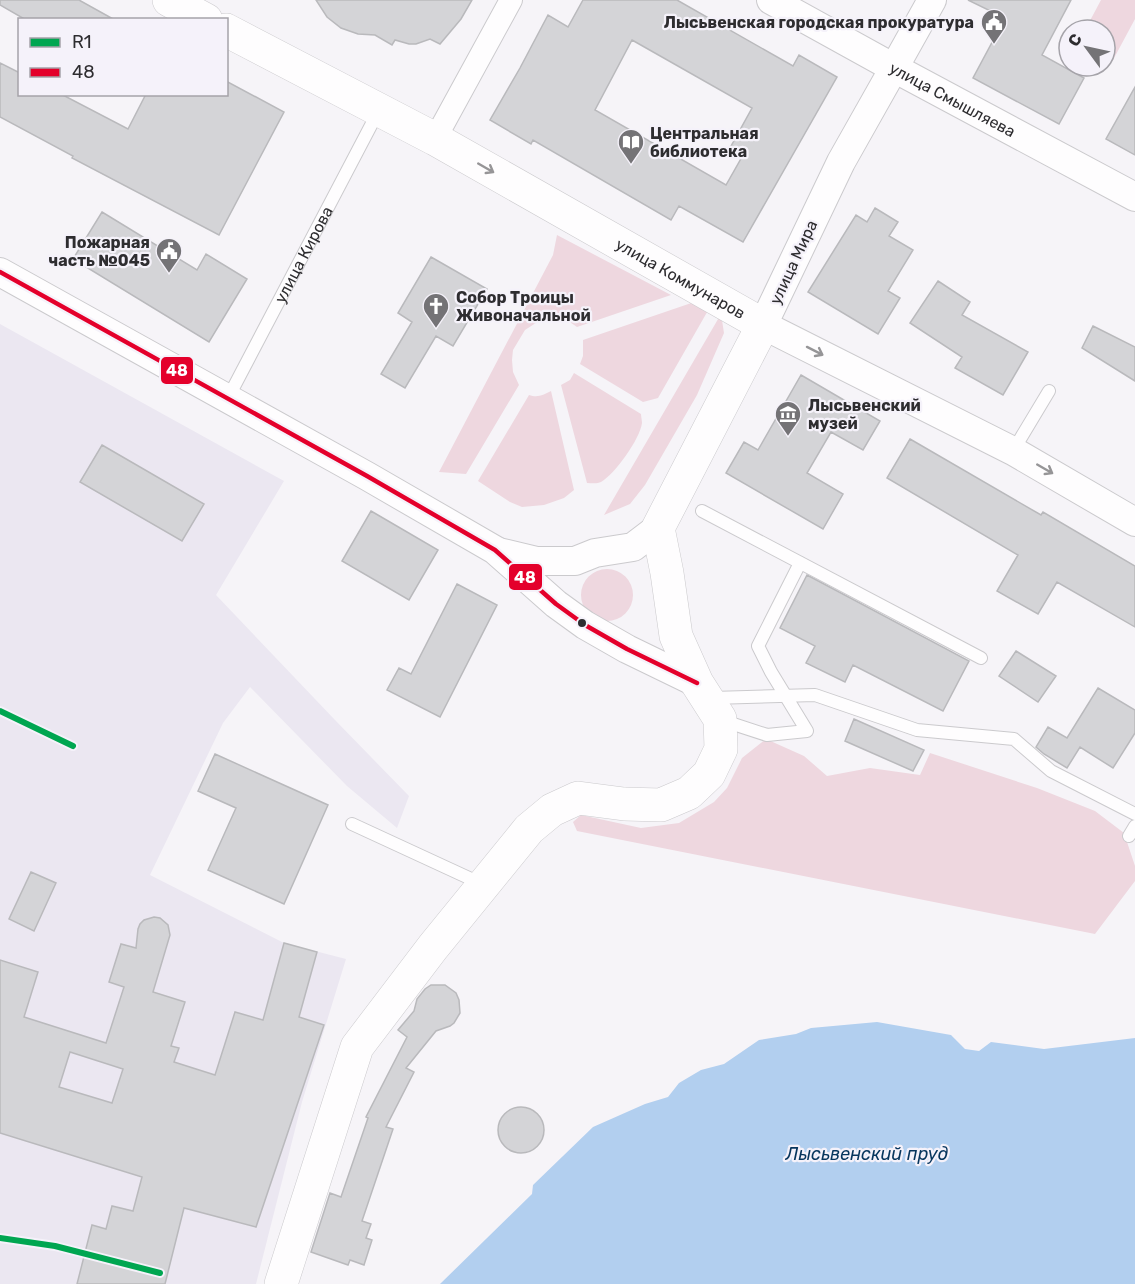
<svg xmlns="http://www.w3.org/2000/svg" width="1135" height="1284" viewBox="0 0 1135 1284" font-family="Rubik,sans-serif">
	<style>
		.built { fill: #ebe7f1 }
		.green { fill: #eed7df }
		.water { fill: #b2cfef }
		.building { fill: #d4d4d7; stroke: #b9b9bc; stroke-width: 1.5; fill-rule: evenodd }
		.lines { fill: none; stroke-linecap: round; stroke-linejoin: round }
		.service-casing { stroke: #cbcacd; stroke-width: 14 }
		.minor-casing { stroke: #cbcacd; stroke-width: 24 }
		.tertiary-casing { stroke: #cbcacd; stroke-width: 30 }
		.secondary-casing { stroke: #cbcacd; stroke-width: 34 }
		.service { stroke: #fefdfe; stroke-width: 12 }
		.minor { stroke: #fefdfe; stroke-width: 22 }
		.tertiary { stroke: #fefdfe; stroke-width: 28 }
		.secondary { stroke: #fefdfe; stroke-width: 33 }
		.bus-1-casing { stroke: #f5f2fa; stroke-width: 9 }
		.bus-1 { stroke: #e4002b; stroke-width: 4.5 }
		.rail-1-casing { stroke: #f5f2fa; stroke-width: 10 }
		.rail-1 { stroke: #00a651; stroke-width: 6 }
		.oneway { stroke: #969597 }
		.bus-dot { fill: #2e2d30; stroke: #f5f2fa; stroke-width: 2 }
		.labels { text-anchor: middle; stroke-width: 4.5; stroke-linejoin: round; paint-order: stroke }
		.poi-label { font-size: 16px; font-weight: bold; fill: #2e2d30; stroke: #f5f2fa; text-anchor: start }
		.street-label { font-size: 16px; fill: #2e2d30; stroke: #f5f2fa }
		.water-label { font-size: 18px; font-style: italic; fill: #06355d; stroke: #f5f2fa }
		.line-badge { stroke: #f5f2fa; stroke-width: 2 }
		.badge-label { font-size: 16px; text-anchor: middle; font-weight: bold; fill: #fff }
	</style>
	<rect width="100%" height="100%" fill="#f6f4f8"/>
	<path class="built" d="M0,324L284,481L216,595L335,720L409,796L397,828L347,786L250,687L223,723L150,875L284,943L346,959L302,1102L256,1284H0Z"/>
	<path class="green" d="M1101,0H1135V19L1113,60L1105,55V30H1085Z
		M557,235L671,295L577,327L564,318L552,315L542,319L525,330L513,350L512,360L513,372L519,385L466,474L439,472L553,255Z
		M703,299L710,307L658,398L643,402L580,364L583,356V340Z
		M721,314L724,333L697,395L645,485L630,504L604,515Z
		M574,373L641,414C641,416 642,421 642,423C640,439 615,474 601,482C597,484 592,483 587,483L561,385L570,380Z
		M551,391L574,490L564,498L544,505L522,507L510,502L478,481L529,395C538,398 543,395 551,391Z
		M581 595a26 26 0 1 1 52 0a26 26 0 1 1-52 0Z
		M766,739L804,756L827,776L870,768L920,775L930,753L1037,788L1095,811L1124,833L1135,866V881L1095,934L577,831L573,822L581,815L641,828L679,823L714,802L727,788L742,758Z"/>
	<path class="water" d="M877,1022L951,1035L965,1049L979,1051L991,1042L1044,1049L1135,1038V1284H440L532,1194L533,1185L593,1127L645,1104L668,1097L679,1083L701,1070L724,1064L759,1040L796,1034L811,1028Z"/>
	<path class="building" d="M0,0H79L115,20H26L0,5Z
		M316,0H472L461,19L440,44L430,39L416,44H409L395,40L392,45L375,35L358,34L341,28L327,17Z
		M583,0H677L793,66L799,55L837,77L743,242L679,206L671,220L533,140L531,144L490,120L520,68L548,15L568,27ZM632,40L752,108L730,148L743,155L726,185L595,110Z
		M968,0H1071L1042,55L1084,78L1059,124L973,78L1005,18Z
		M0,63L20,73V94H61L128,129L146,94H226V81L284,112L219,235L72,158L73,156L0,117Z
		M1135,87V155L1106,139Z
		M875,208L898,222L889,236L913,250L888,291L900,298L878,334L808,292L856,215L867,222Z
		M102,212L197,270L206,254L247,279L209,342L73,259Z
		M431,257L487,289L453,346L436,336L405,388L381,374L412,322L398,313Z
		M938,281L970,302L962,315L1028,352L1003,395L955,368L962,357L910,323Z
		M1093,326L1135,347V381L1082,348Z
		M801,375L880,421L863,450L831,432L807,473L843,494L823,529L726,473L744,442L758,450Z
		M910,439L1041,515L1043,512L1135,566V627L1057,582L1038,614L997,591L1018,555L887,478Z
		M102,445L204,504L182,541L80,482Z
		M371,511L438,550L409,600L342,561Z
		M807,575L969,661L943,711L853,665L845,682L806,663L815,646L780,628Z
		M457,584L497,605L440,717L387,690L399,668L411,674Z
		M1016,651L1056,676L1038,702L999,676Z
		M1098,688L1135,710V733L1113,768L1080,747L1067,768L1044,754L1036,747L1048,727L1067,738Z
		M854,719L924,750L913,771L845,741Z
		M215,754L328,805L284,904L208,870L236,808L198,791Z
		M31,872L56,883L34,931L9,919Z
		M154,917L160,918L168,925L170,935L153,992L185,1002L171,1046L179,1048L174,1062L215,1075L235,1012L263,1020L284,943L317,952L299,1017L324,1025L256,1227L184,1208L165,1284H77L92,1225L106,1229L112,1206L133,1211L142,1177L0,1133V960L38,972L24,1017L106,1043L124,987L109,982L121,944L136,948L138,929L140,924L144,920ZM70,1052L123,1069L112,1103L59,1087Z
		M431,985H445L456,993L459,1000L460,1013L454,1023L450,1026L436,1031L406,1068L414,1072L386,1127L393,1129L362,1221L371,1224L366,1238L372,1240L364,1265L350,1260L348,1265L311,1252L330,1193L341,1197L368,1118L366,1117L407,1037L398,1030L414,1011L417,999L425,989Z
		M498 1130a23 23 0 1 1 46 0a23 23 0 1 1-46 0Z"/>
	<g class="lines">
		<g class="service-casing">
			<g id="service">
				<path id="s1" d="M228,398L378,112"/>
				<path d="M1013,451L1049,391"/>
				<path d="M702,511L981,658"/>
				<path d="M712,698L815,695L917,730L1014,739L1051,771L1135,814"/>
				<path d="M721,720L767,735L807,731L771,672L758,646L800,563"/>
				<path d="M352,824L482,884"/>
				<path d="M1129,836L1135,826"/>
			</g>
		</g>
		<g class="minor-casing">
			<path id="minor" d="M435,139L511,0"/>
		</g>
		<g class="tertiary-casing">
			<g id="tertiary">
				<path id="s2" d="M771,0L894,68L1135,197"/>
				<path d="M932,0L894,68L841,162L763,325L1013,451L1135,522"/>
				<path d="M0,272L367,476L495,550L556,604L585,625L627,649L697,683"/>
				<path d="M499,552L537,561H575L595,553L633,547L658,528"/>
			</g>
		</g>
		<g class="secondary-casing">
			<g id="secondary">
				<path d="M169,0L206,20"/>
				<path id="s3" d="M226,30L435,139L763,325L658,528L667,573L676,636L697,683L720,719L721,749L709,774L689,793L661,805L624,804L578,798L552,810L529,829L433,947L357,1047L281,1284"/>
			</g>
		</g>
		<use href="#service" class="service"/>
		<use href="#minor" class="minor"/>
		<use href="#tertiary" class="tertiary"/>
		<use href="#secondary" class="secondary"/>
		<g class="bus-1-casing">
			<path id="bus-1" d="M0,272L367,476L495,550L556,604L585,625L627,649L697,683"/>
		</g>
		<use href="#bus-1" class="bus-1"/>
		<g class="rail-1-casing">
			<path id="rail-1" d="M0,711L73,746
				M0,1238L55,1246L160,1273"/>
		</g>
		<use href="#rail-1" class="rail-1"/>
	</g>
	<defs><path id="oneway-shaft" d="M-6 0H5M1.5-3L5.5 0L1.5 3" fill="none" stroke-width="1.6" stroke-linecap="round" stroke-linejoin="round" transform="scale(1.5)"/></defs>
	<g class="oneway">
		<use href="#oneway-shaft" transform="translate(486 168) rotate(30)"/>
		<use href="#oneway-shaft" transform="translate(815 351) rotate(27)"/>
		<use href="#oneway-shaft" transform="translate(1045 469) rotate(30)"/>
	</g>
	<defs>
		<g id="civic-pin" transform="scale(1.35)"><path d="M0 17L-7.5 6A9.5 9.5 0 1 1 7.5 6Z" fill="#747376" stroke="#f5f2fa"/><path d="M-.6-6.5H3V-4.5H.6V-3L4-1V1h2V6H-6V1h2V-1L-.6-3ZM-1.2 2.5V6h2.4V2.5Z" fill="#fff"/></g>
		<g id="library-pin" transform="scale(1.35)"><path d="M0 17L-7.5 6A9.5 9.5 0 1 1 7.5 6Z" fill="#747376" stroke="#f5f2fa"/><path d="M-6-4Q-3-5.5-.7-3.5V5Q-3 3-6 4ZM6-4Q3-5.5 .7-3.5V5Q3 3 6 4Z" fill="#fff"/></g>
		<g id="church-pin" transform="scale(1.35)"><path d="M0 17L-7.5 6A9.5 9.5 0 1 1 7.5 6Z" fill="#747376" stroke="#f5f2fa"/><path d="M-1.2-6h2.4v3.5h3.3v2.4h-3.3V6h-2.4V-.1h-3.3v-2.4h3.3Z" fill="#fff"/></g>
		<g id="museum-pin" transform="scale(1.35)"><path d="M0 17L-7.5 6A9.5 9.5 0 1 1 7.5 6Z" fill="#747376" stroke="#f5f2fa"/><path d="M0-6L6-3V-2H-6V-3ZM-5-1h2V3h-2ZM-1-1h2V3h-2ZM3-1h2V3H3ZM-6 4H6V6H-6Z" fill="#fff"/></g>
	</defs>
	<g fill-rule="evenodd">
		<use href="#civic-pin" x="994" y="22"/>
		<use href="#library-pin" x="631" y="142"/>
		<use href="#civic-pin" x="169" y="251"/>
		<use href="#church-pin" x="436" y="306"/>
		<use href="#museum-pin" x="788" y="414"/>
	</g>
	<circle class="bus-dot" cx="582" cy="623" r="5"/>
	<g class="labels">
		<g class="poi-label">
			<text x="974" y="28" text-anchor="end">Лысьвенская городская прокуратура</text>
			<text x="650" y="139">Центральная<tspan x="650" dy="18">библиотека</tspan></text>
			<text x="150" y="248" text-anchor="end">Пожарная<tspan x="150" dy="18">часть №045</tspan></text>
			<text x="456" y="303">Собор Троицы<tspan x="456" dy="18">Живоначальной</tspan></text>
			<text x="808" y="411">Лысьвенский<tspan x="808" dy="18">музей</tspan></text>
		</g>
		<g class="street-label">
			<text dy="6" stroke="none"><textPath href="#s2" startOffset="207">улица Смышляева</textPath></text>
			<text dy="6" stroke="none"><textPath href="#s1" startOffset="162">улица Кирова</textPath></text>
			<text transform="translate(793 262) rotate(-65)" y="6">улица Мира</text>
			<text dy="6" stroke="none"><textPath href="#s3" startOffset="518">улица Коммунаров</textPath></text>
		</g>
		<g class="water-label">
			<text x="867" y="1160">Лысьвенский пруд</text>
		</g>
	</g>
	<g class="line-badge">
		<rect x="160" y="356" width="34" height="29" rx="6" fill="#e4002b"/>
		<rect x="508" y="563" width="35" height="28" rx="6" fill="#e4002b"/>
	</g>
	<g class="badge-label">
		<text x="177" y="376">48</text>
		<text x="525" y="583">48</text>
	</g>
	<rect x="18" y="18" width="210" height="78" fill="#f5f2fa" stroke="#a5a3a9" stroke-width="1.5"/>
	<rect x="30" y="38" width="30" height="9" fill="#00a651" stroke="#a5a3a9" stroke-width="1.5"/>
	<text x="72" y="48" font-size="18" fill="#2e2d30">R1</text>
	<rect x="30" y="68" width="30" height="9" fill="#e4002b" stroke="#a5a3a9" stroke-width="1.5"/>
	<text x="72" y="78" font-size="18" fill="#2e2d30">48</text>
	<g transform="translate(1087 48) rotate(303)"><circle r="28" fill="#f5f2fa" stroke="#a5a3a9" stroke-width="1.5"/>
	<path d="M0-4.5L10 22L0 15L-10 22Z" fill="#747376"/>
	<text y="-9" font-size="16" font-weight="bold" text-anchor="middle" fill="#2e2d30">С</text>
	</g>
</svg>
